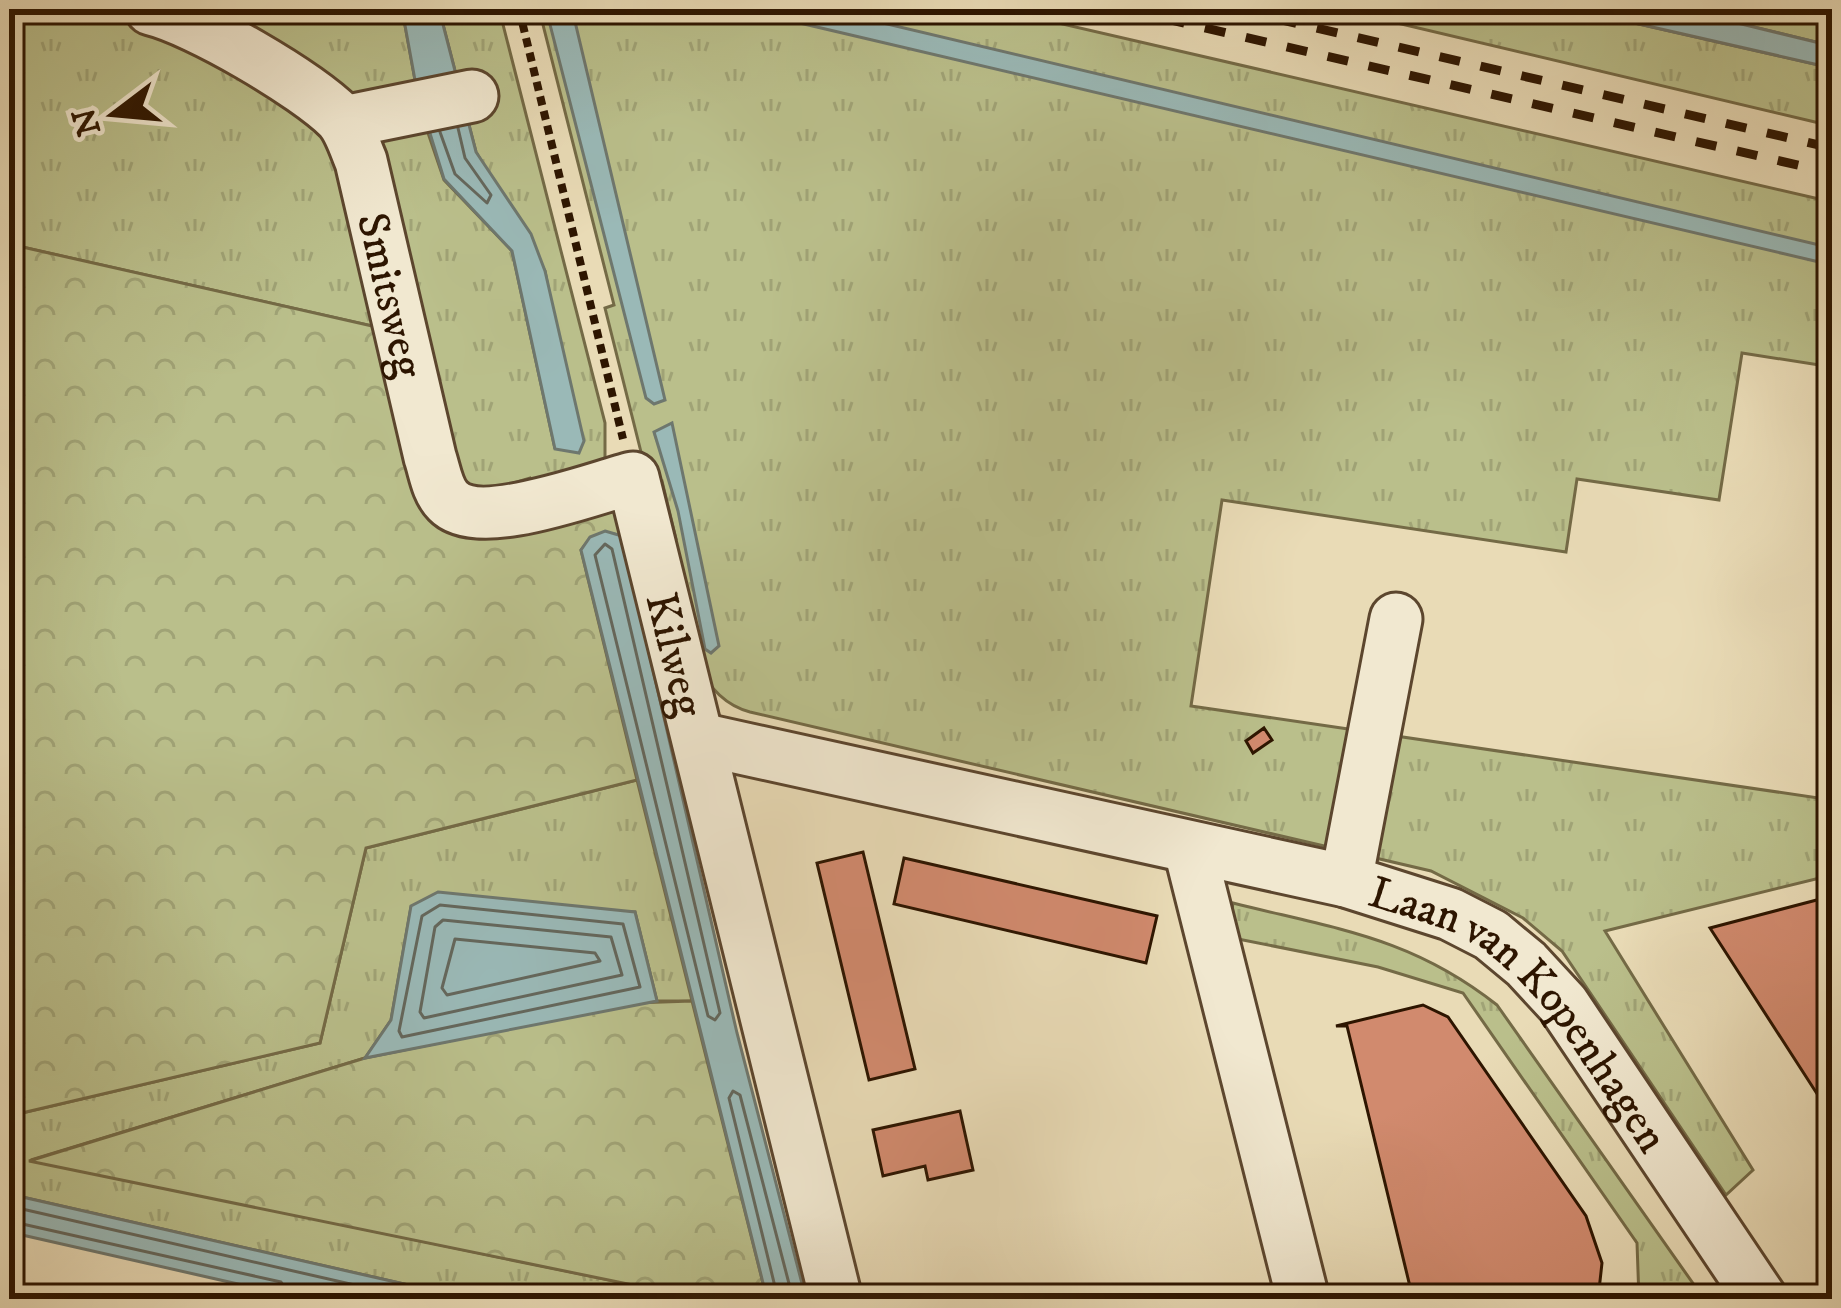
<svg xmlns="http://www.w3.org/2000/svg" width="1841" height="1308" viewBox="0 0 1841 1308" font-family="'IM FELL DW Pica',serif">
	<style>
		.grass { fill: url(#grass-tufts); stroke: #746a46; stroke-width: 3 }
		.forest { fill: url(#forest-crowns); stroke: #746a46; stroke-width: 3 }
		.water { fill: #9ab9b7; stroke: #6e776e; stroke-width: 3 }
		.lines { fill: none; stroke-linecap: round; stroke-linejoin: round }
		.shore { stroke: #64675c; stroke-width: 3 }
		.building { fill: #d18a6e; stroke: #2d1500; stroke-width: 3 }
		.minor-casing { stroke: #5c462e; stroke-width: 57 }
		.path { stroke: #2d1500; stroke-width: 8; stroke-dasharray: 9 6; stroke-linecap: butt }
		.minor { stroke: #f1e8d0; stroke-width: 51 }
		.rail { stroke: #2d1500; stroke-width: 9; stroke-dasharray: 21 21; stroke-linecap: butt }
		.labels { text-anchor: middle; stroke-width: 9; stroke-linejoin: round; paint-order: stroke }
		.street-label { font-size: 45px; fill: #2d1500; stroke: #f1e8d0 }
	</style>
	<defs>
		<pattern id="grass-tufts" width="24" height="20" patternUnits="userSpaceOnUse" patternTransform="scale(3)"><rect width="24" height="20" fill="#babf8b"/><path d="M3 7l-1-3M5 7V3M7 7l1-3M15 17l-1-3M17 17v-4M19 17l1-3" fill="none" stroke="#a0a376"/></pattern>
		<pattern id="forest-crowns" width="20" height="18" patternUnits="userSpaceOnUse" patternTransform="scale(3)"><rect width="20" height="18" fill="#babf8b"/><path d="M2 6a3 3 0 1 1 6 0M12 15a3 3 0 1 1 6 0" fill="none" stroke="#a0a376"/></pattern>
	</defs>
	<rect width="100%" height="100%" fill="#e9dbb6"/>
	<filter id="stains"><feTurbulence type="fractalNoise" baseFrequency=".00167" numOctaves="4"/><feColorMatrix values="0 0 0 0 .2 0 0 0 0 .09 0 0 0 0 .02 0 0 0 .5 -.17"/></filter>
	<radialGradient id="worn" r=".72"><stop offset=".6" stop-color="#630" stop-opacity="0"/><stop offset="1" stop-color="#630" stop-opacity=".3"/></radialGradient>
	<path class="grass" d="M9,9H84L168,30L307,113L342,157L381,328L9,244Z
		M199,9H402L417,91L354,100Z
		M439,9H499L605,423V458L591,472L535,489L530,478L479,493L449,476L370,134L426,127L444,180L512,251L555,449L560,350L545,271L476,152Z
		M539,9H998L1832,202V367L1742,353L1719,500L1577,479L1566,552L1222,500L1191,706L1832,800V875L1605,931L1753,1170L1726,1195L1562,951L1523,918L1431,871L750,712C685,695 680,601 663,543L676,539L662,481L649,484L605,308L614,305Z
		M1338,9H1573L1832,68V126Z
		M1680,9H1832V46Z
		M637,780L692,1001H657L635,912L411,907L391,1020L365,1058L31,1160L701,1299H470L9,1194V1116L320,1043L366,848Z
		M1233,903C1336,929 1411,937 1497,1005L1704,1299H1639L1637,1243L1463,993L1378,967L1228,937Z"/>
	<path class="forest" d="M9,244L381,328L425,494L589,505L618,512L622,536C602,530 593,533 581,550L637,780L366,848L320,1043L9,1116Z
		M692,1001L767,1299H701L29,1161L365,1058L634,1003Z"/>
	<path class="water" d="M402,9H439L476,152L531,234L545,271L584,441L579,453L555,449L512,251L444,179L417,91Z
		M546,9H572L665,400L654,404L646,398Z
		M740,9H824L1832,248V265Z
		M1573,9H1680L1832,46V68Z
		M672,423L719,646L711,653L705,649L678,511L654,432Z
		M605,531L622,536L737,1033L806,1299H767L581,550L590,537Z
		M438,892L635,912L657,1001L365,1058L391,1020L411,906Z
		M9,1194L470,1299H304L9,1232Z"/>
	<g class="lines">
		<path class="shore" d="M440,132L455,174L487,203L491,195L465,158L458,128
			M605,544L612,549L720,1013L715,1020L708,1016L595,555Z
			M440,905L623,924L640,987L402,1037L399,1031L422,916Z
			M443,920L611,937L622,975L424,1018L420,1012L435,927Z
			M455,939L595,953L600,961L447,995L442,988Z
			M9,1206L416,1299
			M9,1221L281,1282L292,1299
			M778,1299L729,1098L733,1091L740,1095L793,1299"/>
	</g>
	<path class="building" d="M1264,728L1272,740L1253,753L1246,741Z
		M863,852L915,1069L869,1080L817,863Z
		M904,858L1157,916L1146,963L894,904Z
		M1832,896V1117L1710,928Z
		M1423,1005L1448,1017L1586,1216L1602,1263L1598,1299H1413L1347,1026H1336Z
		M960,1111L973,1170L928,1180L925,1166L883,1176L873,1130Z"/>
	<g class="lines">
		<g class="minor-casing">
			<g id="minor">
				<path id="s1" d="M151,9C197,20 306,84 340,118C350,129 355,147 361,161L430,457C435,472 437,490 448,501C479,533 593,488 633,478L836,1299"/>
				<path d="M344,122L472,96"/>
				<path id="s2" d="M700,739L1346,881L1450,914L1491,935L1526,964L1563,1004L1761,1299"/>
				<path d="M1190,850L1303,1299"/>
				<path d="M1346,881L1396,619"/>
			</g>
		</g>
		<path class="path" d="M519,9L623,439"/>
		<use href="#minor" class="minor"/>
		<path class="rail" d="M1123,9L1832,173
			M1235,9L1832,148"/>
	</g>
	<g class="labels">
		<g class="street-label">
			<text dy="16" stroke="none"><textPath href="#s1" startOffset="405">Smitsweg</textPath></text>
			<text dy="16" stroke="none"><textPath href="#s1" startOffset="993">Kilweg</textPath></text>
			<text dy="16" stroke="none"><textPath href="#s2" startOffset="888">Laan van Kopenhagen</textPath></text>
		</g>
	</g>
	<rect width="1841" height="1308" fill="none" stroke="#e9dbb6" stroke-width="48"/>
	<rect x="12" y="12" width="1817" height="1284" fill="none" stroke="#2d1500" stroke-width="6"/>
	<rect x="24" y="24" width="1793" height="1260" fill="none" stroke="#2d1500" stroke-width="3"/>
	<g transform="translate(114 114) rotate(254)" stroke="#f1e8d0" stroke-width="9" paint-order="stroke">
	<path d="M0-9L21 45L0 30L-21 45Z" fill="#2d1500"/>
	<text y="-18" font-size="33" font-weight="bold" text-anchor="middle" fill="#2d1500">N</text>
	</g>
	<rect width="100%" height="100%" filter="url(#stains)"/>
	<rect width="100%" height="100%" fill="url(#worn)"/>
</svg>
